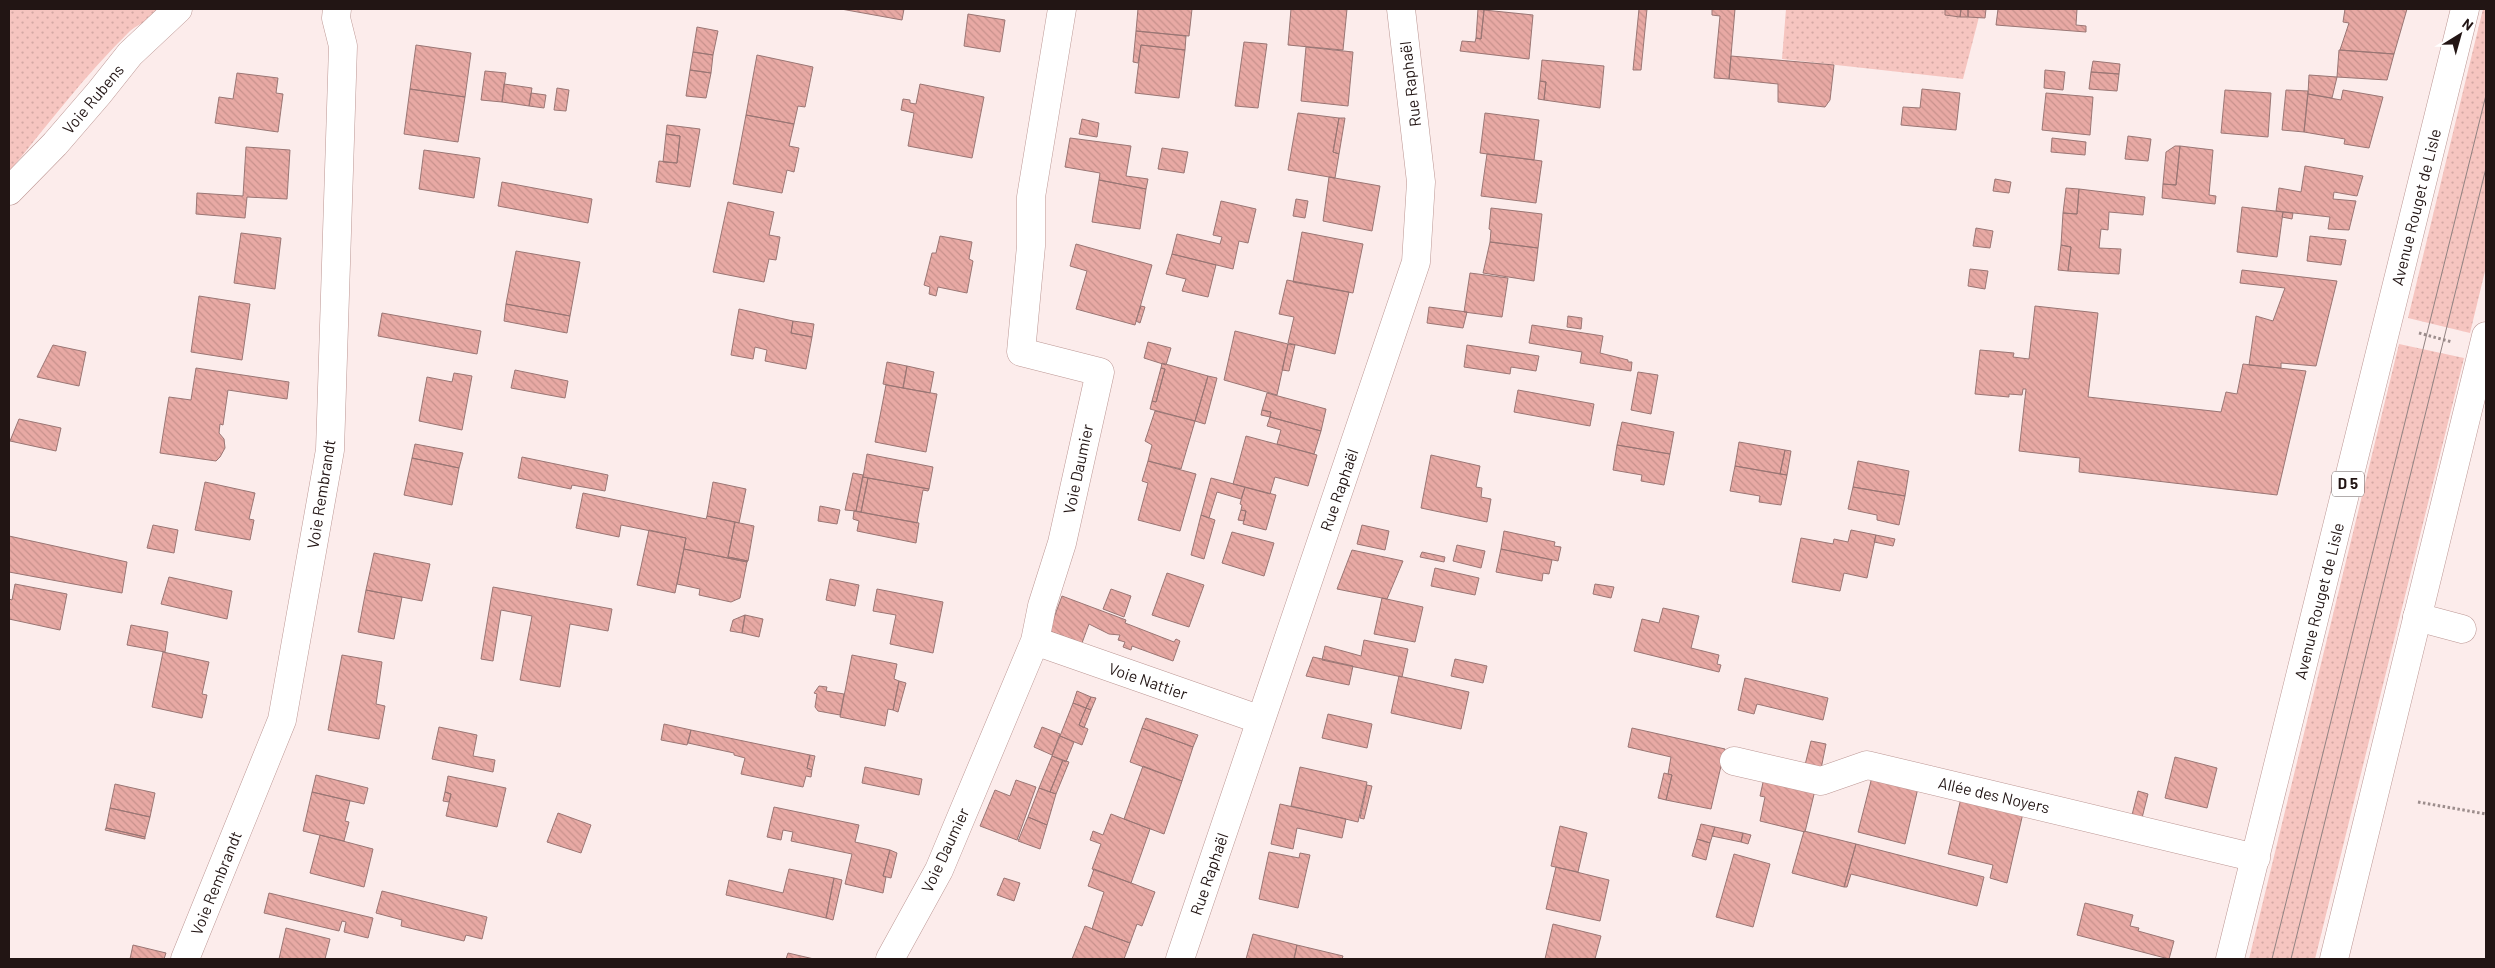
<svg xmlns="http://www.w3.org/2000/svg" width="2495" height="968" viewBox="0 0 2495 968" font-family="Barlow,sans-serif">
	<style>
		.green { fill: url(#green-dots) }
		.building { fill: url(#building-back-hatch); stroke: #9a7674 }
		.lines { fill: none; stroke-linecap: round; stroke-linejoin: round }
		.minor-casing { stroke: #bc9794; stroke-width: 29 }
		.major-casing { stroke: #bc9794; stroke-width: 29 }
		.path { stroke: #9c8d8c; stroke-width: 3; stroke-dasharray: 2.5 2.5; stroke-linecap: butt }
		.minor { stroke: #fff; stroke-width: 28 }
		.major { stroke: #fff; stroke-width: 28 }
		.tram { stroke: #928382; stroke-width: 1 }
		.labels { text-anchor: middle; stroke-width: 5; stroke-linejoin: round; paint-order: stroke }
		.shield { fill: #fff; stroke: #645b5a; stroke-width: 1 }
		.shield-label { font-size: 15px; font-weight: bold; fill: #221514 }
		.street-label { font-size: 16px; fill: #221514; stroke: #fff }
	</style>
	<defs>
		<pattern id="green-dots" width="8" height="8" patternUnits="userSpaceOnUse" patternTransform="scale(1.25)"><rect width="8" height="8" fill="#f6c5c0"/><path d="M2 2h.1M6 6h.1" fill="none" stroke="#d3a8a4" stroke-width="1.8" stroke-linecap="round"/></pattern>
		<pattern id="building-back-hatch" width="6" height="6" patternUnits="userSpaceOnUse" patternTransform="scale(1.25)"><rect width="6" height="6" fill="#e8a9a4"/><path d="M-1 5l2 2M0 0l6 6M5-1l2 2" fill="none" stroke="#c7918c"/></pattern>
	</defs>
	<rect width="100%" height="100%" fill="#fceceb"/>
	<path class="green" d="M9,9H166C156,20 141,21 130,31C86,74 48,124 9,172Z
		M1786,9H1947V15L1979,17L1963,79L1782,59Z
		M2483,9H2486V267L2470,333L2408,318Z
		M2399,344L2464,358L2315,959H2249Z"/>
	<path class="building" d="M841,9H904L902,20Z
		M1138,9H1192L1189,36L1136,31Z
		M1291,9H1347L1343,50L1288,45Z
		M1478,9L1484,10L1481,39L1476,38Z
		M1639,9H1647L1641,70H1633Z
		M1712,9H1735L1729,79L1714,78L1720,16L1712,15Z
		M1945,9H1961L1960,17L1945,15Z
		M1961,9H1968V17H1960Z
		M1968,9H1986L1985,18L1968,17Z
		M1998,9H2077L2076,25L2086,26V32L1996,25Z
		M2343,9H2407L2394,54L2340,50L2349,23L2343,22L2345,9Z
		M1484,10L1533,15L1529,59L1460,51L1462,41L1475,42L1476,38L1481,39Z
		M968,14L1005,20L1000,52L964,46Z
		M697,27L718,31L713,55L693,52Z
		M1136,31L1186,36L1185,50L1141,45L1138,63L1133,62Z
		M1244,42L1267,44L1258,108L1235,106Z
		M416,45L471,53L465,97L410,89Z
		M1141,45L1185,50L1179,98L1135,93Z
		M1306,47L1353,52L1348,106L1301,101Z
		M2339,50L2394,54L2387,80L2337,77Z
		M693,52L713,55L711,73L690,70Z
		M757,55L813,67L805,107L798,106L794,124L746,115Z
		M1731,56L1834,65L1830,100L1825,107L1778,102V84L1729,79Z
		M1542,60L1604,66L1600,108L1544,100L1546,82L1540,81Z
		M2093,61L2120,64L2119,74L2091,72Z
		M690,70L711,73L706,98L686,96Z
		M2045,70L2065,72L2063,90L2044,88Z
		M485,71L506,73L502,102L481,100Z
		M2091,72L2119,74L2117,91L2089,89Z
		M237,73L278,78L276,93L283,94L278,132L215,123L219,97L233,99Z
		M2309,75L2337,77L2332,98L2308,94Z
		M1540,81L1546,82L1544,100L1538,99Z
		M504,84L532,88L529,106L502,102Z
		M920,84L984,97L972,158L908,146L914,113L901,110L903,99L910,100V103L916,104Z
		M557,88L569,90L566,111L554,110Z
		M410,89L465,97L458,142L404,134Z
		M1922,89L1960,93L1956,130L1901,125L1903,107L1920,108Z
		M2225,90L2271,93L2268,137L2221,133Z
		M2286,90L2308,91L2304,132L2282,130Z
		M2343,90L2383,97L2369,148L2344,144L2345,139L2304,132L2308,94L2341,100Z
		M531,93L546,95L544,108L529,106Z
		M2046,93L2093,97L2090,135L2042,130Z
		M1298,113L1339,118L1333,152L1339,154L1335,178L1288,170Z
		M1485,113L1539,120L1534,160L1480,153Z
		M746,115L794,124L789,146L799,148L794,172L787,170L782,193L733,184Z
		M1339,118H1345L1339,154L1333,152Z
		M1082,119L1099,123L1097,137L1079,134Z
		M667,125L700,129L690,187L656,182L659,161L677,163L680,136L666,134Z
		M666,134L680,136L677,163L663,162Z
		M2128,136L2151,139L2148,161L2125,159Z
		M1070,138L1131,146L1126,176L1148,179L1146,189L1099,180L1100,173L1065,167Z
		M2052,138L2086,142L2085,155L2051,152Z
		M2175,146H2180L2176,185L2163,184L2166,152Z
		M2180,146L2213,150L2209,195L2216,196L2215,204L2162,198L2163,184L2176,185Z
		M246,147L290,150L287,199L247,197L245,218L196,214L197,193L243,196Z
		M1162,148L1188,152L1184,173L1158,169Z
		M424,150L480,158L474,198L419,189Z
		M1487,154L1542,161L1536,203L1481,196Z
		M2305,166L2363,176L2357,196L2334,192L2333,199L2356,201L2349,230L2328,229L2330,217L2276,211L2279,188L2301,192Z
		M1329,177L1380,186L1372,231L1323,221Z
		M1995,179L2011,182L2009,193L1993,191Z
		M1099,180L1146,189L1140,229L1092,222Z
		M502,182L592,199L588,223L498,206Z
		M2066,188L2079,189L2077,214L2063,213Z
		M2079,189L2145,197L2143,215L2109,212L2108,230L2101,229L2099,248L2121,249L2119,274L2068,271L2071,247L2061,245L2063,213L2077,214Z
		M1296,199L1308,201L1305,218L1293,216Z
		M1221,201L1256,209L1248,243L1239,241L1233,269L1172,254L1177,234L1220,244L1222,237L1213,235Z
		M728,202L774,212L769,235L780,237L776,260L769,259L764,282L713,272Z
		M2242,207L2283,212L2277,257L2237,252Z
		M1491,208L1542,214L1538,248L1490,242L1491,230L1489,229Z
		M2283,212L2293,213L2292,219L2282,217Z
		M1976,228L1993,231L1990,248L1973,246Z
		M1302,232L1363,244L1353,293L1293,282Z
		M241,233L281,238L275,289L234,283Z
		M940,236L972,242L969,259L973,261L967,293L938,287L936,296L929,294L930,287L924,285L932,253H936Z
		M2310,236L2346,240L2341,265L2307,261Z
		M1490,242L1538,248L1534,281L1483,273Z
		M1076,244L1152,265L1135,325L1076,309L1087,271L1070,266Z
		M2061,245L2071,247L2068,271L2058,270Z
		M516,251L580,262L570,316L506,304Z
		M1172,254L1216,265L1208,297L1182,291L1186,279L1166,274Z
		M1970,269L1988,271L1985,289L1968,286Z
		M2242,270L2337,281L2316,366L2281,363V368L2249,365L2256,316L2273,321L2285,288L2240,283Z
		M1470,273L1508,278L1502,317L1464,312Z
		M1287,280L1349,292L1335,354L1288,343L1294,317L1279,314Z
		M199,296L250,304L242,360L191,352Z
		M506,304L570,316L567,333L504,321Z
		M1141,306L1145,307L1140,323L1136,321Z
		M2035,306L2098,313L2088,397L2221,412L2226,392L2237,394L2243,364L2306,371L2277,495L2079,472L2080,458L2019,451L2026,389H2023L2022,395L2009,394V397L1975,394L1980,350L2014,353L2013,357L2029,359Z
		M1429,307L1467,312L1463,328L1427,323Z
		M739,309L793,321L791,333L812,337L806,369L765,361L767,350L755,347L753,359L731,355Z
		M382,313L481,331L477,354L378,336Z
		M1568,316L1582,318L1581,329L1567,327Z
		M793,321L814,324L812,337L791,333Z
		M1532,325L1603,336L1600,353L1628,360V362H1632L1631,371L1580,363L1582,352L1529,343Z
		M1235,331L1288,344L1277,395L1224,380Z
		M1148,342L1171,348L1166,365L1144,358Z
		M1288,344L1295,345L1289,371L1282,370Z
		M53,345L86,352L79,386L37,377Z
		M1467,345L1539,356L1536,371L1511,367L1510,374L1464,367Z
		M887,362L907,366L903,388L883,384Z
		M1162,363L1208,376L1195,421L1150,409L1152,401L1156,402L1165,369L1161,368Z
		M907,366L934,372L930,393L903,388Z
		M196,368L289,382L287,399L228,390L223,425L220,424L219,433L224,439L225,448L220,457L216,461L160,453L169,397L191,400Z
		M1161,368L1165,369L1156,402L1152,401Z
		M515,370L568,381L565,398L511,388Z
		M1638,372L1658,375L1651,414L1631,410Z
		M454,373L472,376L462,430L419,421L427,377L452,382Z
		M1208,376L1217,378L1205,424L1195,421Z
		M886,385L937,394L926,452L875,442Z
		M1518,390L1594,404L1590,426L1514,412Z
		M1267,393L1326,409L1321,431L1270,417L1271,412L1262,410Z
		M1262,410L1271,412L1270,417L1261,415Z
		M1155,411L1195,421L1181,469L1148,461L1152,445L1145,441Z
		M1270,417L1321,431L1314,454L1277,444L1281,430L1267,426Z
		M19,419L61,428L56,451L10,441Z
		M1622,422L1674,432L1670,454L1617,445Z
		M1246,436L1317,455L1308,486L1275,477L1270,494L1233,484Z
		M1739,442L1785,450L1780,474L1735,466Z
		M415,444L463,453L459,468L412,458Z
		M1617,445L1670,454L1664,485L1641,481L1642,475L1613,470Z
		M1785,450L1791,451L1787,475L1780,474Z
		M867,454L933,467L929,489L863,477Z
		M1431,455L1480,466L1476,487L1482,488L1481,497L1491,499L1487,522L1421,508Z
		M522,457L608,475L605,491L572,485L571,489L518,478Z
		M412,458L459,468L452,505L404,495Z
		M1148,461L1196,474L1180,531L1138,520L1148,483L1142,481Z
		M1858,461L1909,471L1905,496L1853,487Z
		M1735,466L1787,475L1781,505L1759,502L1760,496L1730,491Z
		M853,473L863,475L856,511L845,510Z
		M863,477L868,478L861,512L856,511Z
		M868,478L929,489L928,491L923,490L917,523L861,512Z
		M1211,478L1245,487L1241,499L1217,492L1209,518L1201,515Z
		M205,482L255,493L249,519L254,520L250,540L195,530Z
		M713,482L746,489L739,523L707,516Z
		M1245,487L1276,495L1266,530L1243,524L1246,511L1241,510L1242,505L1240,504Z
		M1853,487L1905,496L1899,525L1877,520V515L1848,509Z
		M583,493L706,519L707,516L735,522L728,557L748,561L747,562L684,549L686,538L621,525L619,537L576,528Z
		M820,506L840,510L837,524L818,521Z
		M1241,510L1246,511L1244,521L1238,520Z
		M854,511L919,523L916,543L857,531L859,521L853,519Z
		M1201,515L1215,520L1204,559L1191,555Z
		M735,522L754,526L748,561L728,557Z
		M153,525L178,530L174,553L147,548Z
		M1362,525L1389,531L1385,550L1357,544Z
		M649,530L686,538L675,593L637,585Z
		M1851,530L1876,535L1867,578L1844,573L1840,591L1792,582L1801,538L1833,544L1834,539L1848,542Z
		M1504,531L1555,542L1554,546L1561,547L1558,561L1501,549Z
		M1232,532L1274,543L1264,576L1222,563Z
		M1876,535L1895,539L1893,546L1874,542Z
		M9,536L127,562L122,593L9,572Z
		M1457,545L1485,551L1481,568L1453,561Z
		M684,549L747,562L740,598L731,602L699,595L700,589L677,584Z
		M1501,549L1552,560L1549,574L1543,573L1542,581L1496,572Z
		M1352,550L1403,561L1387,599L1337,589Z
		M1422,552L1445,557L1444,562L1420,557Z
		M374,553L430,564L422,601L366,590Z
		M1435,568L1479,578L1475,595L1431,586Z
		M1167,573L1204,585L1189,627L1152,615Z
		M169,577L232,591L227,619L161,604Z
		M830,579L859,585L855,606L826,600Z
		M15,584L67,594L60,630L9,619V599L12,600Z
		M1595,584L1614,587L1611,598L1593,594Z
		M493,587L612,609L608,631L570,624L560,687L520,680L532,616L501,610L493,661L481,659Z
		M877,589L943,602L933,653L890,644L896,615L873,611Z
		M1111,589L1131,596L1124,617L1103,609Z
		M366,590L402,597L394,639L358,632Z
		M1062,596L1126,620L1125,623L1174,642L1176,639L1180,641L1173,661L1132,646L1131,650L1123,647L1125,642L1118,640L1120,635L1109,634L1089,624L1082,643L1049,631Z
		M1382,598L1423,607L1415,642L1374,634Z
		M1663,608L1699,616L1691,648L1719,655L1717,664L1721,665L1719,672L1634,651L1642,619L1659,623Z
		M745,615L763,619L759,637L742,633Z
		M745,615L742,633L730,631L733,620Z
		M131,625L168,632L165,652L127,645Z
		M1364,640L1408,649L1402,677L1322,660L1325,646L1361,656Z
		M163,652L209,662L202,694L207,695L202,718L152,707Z
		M342,655L382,662L376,704L385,706L379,739L328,730Z
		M852,655L897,664L894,679L899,681L893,710L888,709L885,726L840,717Z
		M1313,657L1353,666L1349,685L1306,676Z
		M1455,659L1487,666L1483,683L1451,676Z
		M1399,676L1469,692L1461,729L1391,713Z
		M1745,678L1828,698L1823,720L1757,704L1754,714L1738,710Z
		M899,681L906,683L898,712L893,710Z
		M819,686L827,687L826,691L844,694L840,715L818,711L815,707L817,694L814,693Z
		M1077,691L1091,697L1086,708L1073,703Z
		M1091,697L1096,698L1091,710L1086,708Z
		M1073,703L1086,708L1079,725L1088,729L1082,745L1060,736Z
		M1086,708L1091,710L1084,728L1079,725Z
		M1328,714L1372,724L1367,748L1322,738Z
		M1146,718L1198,735L1193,747L1142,728Z
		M664,724L691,730L687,745L661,740Z
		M439,727L477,735L473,756L495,760L493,772L432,759Z
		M1042,727L1060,734L1052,755L1034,747Z
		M1142,728L1193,747L1182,781L1130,762Z
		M1632,728L1725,749L1711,809L1666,800L1672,775L1668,774L1671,757L1628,747Z
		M691,730L810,755L807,768L812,770L811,777L806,776L803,787L741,774L745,758L734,755V753L688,743Z
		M1060,736L1074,742L1066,762L1052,756Z
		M1811,741L1826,744L1821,769L1805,765Z
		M810,755L815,756L812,770L807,768Z
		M1052,756L1063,760L1050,792L1039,788Z
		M2175,757L2217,768L2207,808L2165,798Z
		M1063,760L1069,762L1056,794L1050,792Z
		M1143,766L1182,781L1164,834L1124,819Z
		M865,767L922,779L919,795L862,783Z
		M1300,767L1367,782L1358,822L1291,806Z
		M1664,773L1672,775L1666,800L1658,798Z
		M316,775L368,788L364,804L312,792Z
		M448,776L506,788L497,827L446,816L451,794L445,792Z
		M1872,777L1918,788L1905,844L1858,832Z
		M1764,778L1815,790L1805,832L1760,821L1765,797L1760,796Z
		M1016,780L1036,787L1017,840L980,826L995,790L1010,796Z
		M115,784L155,793L150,817L110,808Z
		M1367,785L1372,786L1364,819L1360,818Z
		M1039,788L1056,794L1047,825L1028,817Z
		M2138,791L2148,794L2142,818L2132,815Z
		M312,792L350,801L345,821L349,822L344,841L303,831Z
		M445,792L451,794L449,802L443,801Z
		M1961,798L2023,813L2007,883L1990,878L1993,865L1948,854Z
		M1280,804L1346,819L1342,838L1297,828L1293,849L1271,844Z
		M774,807L859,825L855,842L890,850L883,876L886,877L883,893L845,884L852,854L791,841L793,832L783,830L781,840L767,837Z
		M110,808L150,817L145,837L106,828Z
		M558,813L591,825L581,853L547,842Z
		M1111,814L1150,829L1131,883L1092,869L1101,844L1090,840L1093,831L1103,835Z
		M1028,817L1047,825L1040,849L1018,841Z
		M1701,824L1715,827L1710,843L1697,839Z
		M1560,826L1587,833L1578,872L1551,866Z
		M1715,827L1743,833L1741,842L1712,836Z
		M106,828L145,837V839L105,830Z
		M1804,831L1856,844L1844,887L1792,873Z
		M1743,833L1751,835L1748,844L1741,842Z
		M320,835L373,849L364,887L310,873Z
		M1697,839L1710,843L1706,860L1692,856Z
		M1856,844L1984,877L1977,906L1851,874L1847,887H1844Z
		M890,850L897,853L891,878L883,876Z
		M1269,852L1299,858L1300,853L1310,855L1298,908L1259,899Z
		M1734,854L1770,864L1753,927L1716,917Z
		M1556,867L1609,880L1600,921L1546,909Z
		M789,869L834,878L826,918L726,895L729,880L783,893Z
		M1094,869L1155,892L1142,926L1137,924L1130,943L1092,929L1104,892L1088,886Z
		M834,878L842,880L833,920L826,918Z
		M1004,878L1020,883L1014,901L997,895Z
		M382,891L487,917L482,939L466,935L464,941L401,926L402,920L376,913Z
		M269,893L373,918L368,938L344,932L346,922L342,921L339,931L264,913Z
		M2085,903L2133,915L2130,926L2139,928L2138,931L2174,941L2169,959L2077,935Z
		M1553,924L1601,936L1595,959H1545Z
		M1085,926L1130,943L1124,959H1072Z
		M286,928L330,939L325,959H279Z
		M1253,934L1297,945L1294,959H1246Z
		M133,945L166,953L164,959H130Z
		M1297,945L1343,956L1342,959H1294Z
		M788,953L814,959H786Z"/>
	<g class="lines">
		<g class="minor-casing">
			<path id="minor" d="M9,191L55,144L99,93L130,54L178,9
				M2417,617L2462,629
				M1035,641L1261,720
				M1734,761L1821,781L1867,765L2256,858
				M185,959L282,720L330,450L343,46L336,18L337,9
				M890,959L939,870L1035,641L1042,606L1062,543L1100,372L1021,352L1031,246V197L1062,9
				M1180,959L1416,262L1421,182L1401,9"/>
		</g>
		<g class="major-casing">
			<path id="major" d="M2230,959L2465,9
				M2334,959L2486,336"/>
		</g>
		<path class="path" d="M2419,333L2452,342
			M2418,802L2486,814"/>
		<use href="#minor" class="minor"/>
		<use href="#major" class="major"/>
		<path class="tram" d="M2272,959L2486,95
			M2291,959L2486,168"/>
	</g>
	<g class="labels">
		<rect class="shield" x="2332" y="471.5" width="32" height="25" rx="4"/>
		<g class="shield-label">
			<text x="2348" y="489">D 5</text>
		</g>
		<g class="street-label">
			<text transform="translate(1410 84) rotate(-97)" y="6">Rue Raphaël</text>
			<text transform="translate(93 99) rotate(-50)" y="6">Voie Rubens</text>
			<text transform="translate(2416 207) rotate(-76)" y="6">Avenue Rouget de Lisle</text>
			<text transform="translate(1078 469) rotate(-78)" y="6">Voie Daumier</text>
			<text transform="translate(1339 490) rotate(-71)" y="6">Rue Raphaël</text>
			<text transform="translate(321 494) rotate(-81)" y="6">Voie Rembrandt</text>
			<text transform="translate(2319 601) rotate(-76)" y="6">Avenue Rouget de Lisle</text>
			<text transform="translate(1148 681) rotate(19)" y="6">Voie Nattier</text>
			<text transform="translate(1994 795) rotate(13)" y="6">Allée des Noyers</text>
			<text transform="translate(945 850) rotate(-65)" y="6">Voie Daumier</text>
			<text transform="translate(1209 874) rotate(-71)" y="6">Rue Raphaël</text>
			<text transform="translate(216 883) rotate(-68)" y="6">Voie Rembrandt</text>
		</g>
	</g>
	<rect width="2495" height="968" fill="none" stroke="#221514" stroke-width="20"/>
	<g transform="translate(2460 35) rotate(37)" stroke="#ffffff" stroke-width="4" paint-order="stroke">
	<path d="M0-4L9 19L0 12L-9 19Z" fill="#221514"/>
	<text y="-8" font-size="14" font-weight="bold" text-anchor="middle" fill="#221514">N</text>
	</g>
</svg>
